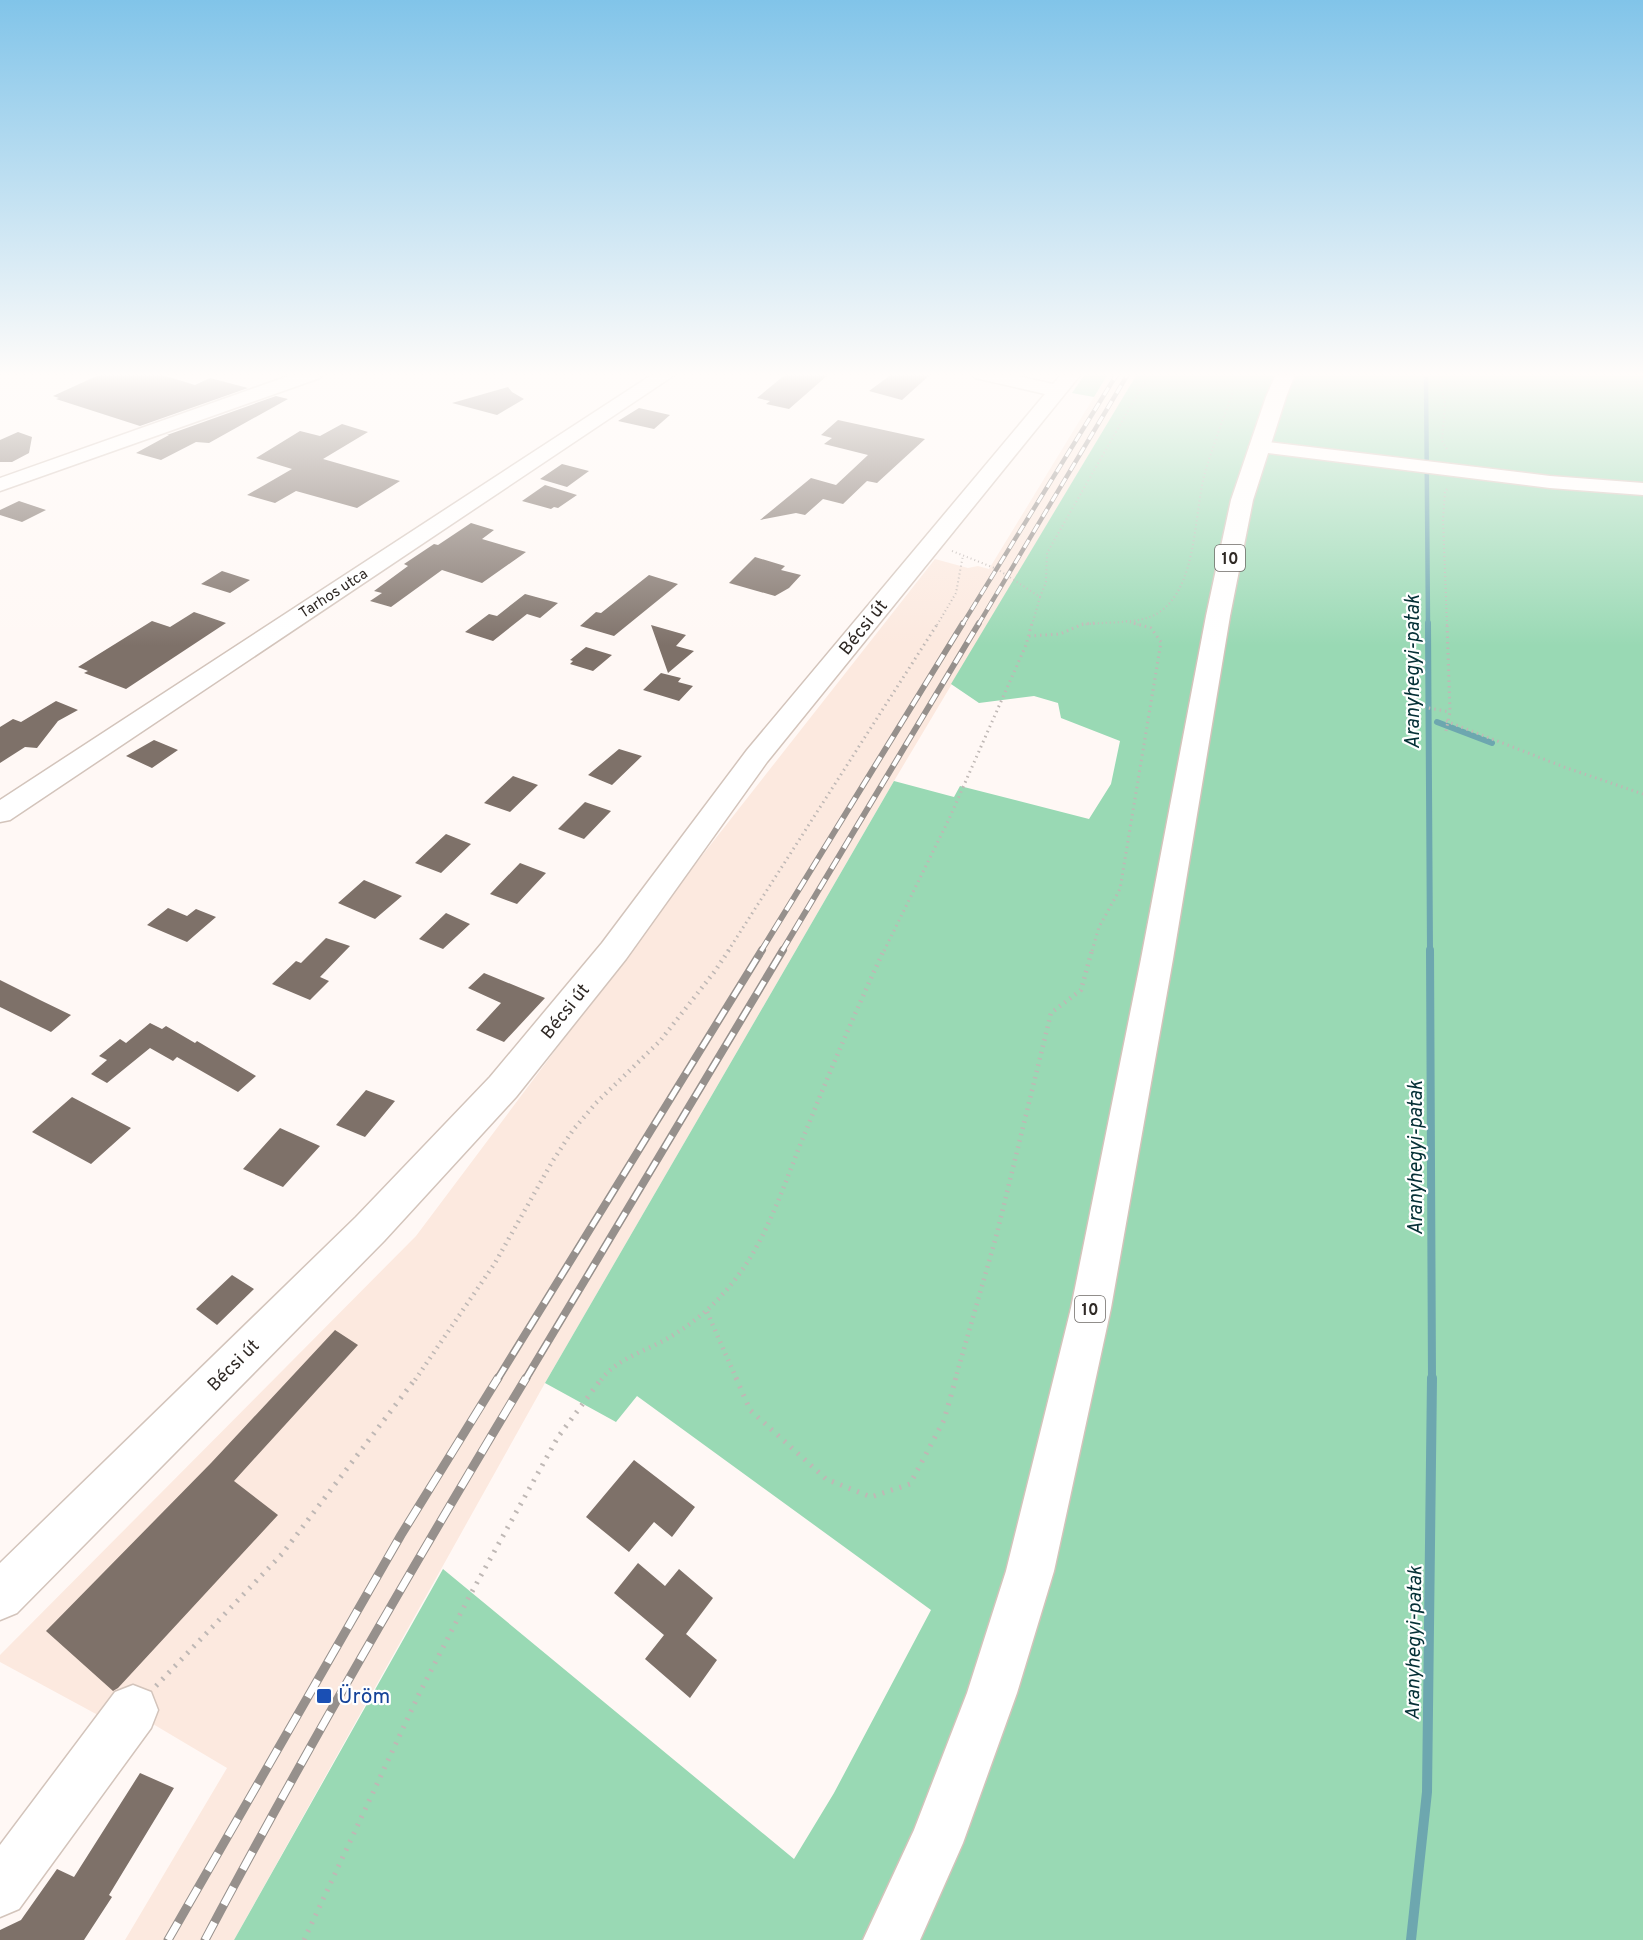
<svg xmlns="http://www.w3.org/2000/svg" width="1643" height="1940" viewBox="0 0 1643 1940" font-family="Overpass,sans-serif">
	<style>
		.built { fill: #fce9df }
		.green { fill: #99d9b4 }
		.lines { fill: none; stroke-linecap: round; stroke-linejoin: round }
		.stream-far3 { stroke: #6da7af; stroke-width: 4.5 }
		.stream-far2 { stroke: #6da7af; stroke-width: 6 }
		.stream-far1 { stroke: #6da7af; stroke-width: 8 }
		.stream { stroke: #6da7af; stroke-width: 10 }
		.building { fill: #7e7169 }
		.minor-casing { stroke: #d3c4bb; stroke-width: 3 }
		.major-casing { stroke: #d3c4bb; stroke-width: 3 }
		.path-far3 { stroke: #bfb8b5; stroke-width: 2; stroke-dasharray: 1 3; stroke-linecap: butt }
		.path-far2 { stroke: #bfb8b5; stroke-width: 3; stroke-dasharray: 1.5 4; stroke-linecap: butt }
		.path-far1 { stroke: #bfb8b5; stroke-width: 4.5; stroke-dasharray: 1.5 5; stroke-linecap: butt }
		.path { stroke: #bfb8b5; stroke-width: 5; stroke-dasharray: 2 7; stroke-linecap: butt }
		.minor { fill: #fff; fill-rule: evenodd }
		.major { fill: #fff; fill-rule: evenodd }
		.rail-far3-casing { stroke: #96908c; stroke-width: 4.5 }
		.rail-far2-casing { stroke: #96908c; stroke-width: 6 }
		.rail-far1-casing { stroke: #96908c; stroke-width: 8 }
		.rail-casing { stroke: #96908c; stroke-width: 9 }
		.rail-far3 { stroke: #fff; stroke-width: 3; stroke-dasharray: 9; stroke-linecap: butt }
		.rail-far2 { stroke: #fff; stroke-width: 4; stroke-dasharray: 12; stroke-linecap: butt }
		.rail-far1 { stroke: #fff; stroke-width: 5; stroke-dasharray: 15; stroke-linecap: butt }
		.rail { stroke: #fff; stroke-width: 7; stroke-dasharray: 20; stroke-linecap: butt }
		.transit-dot { fill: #1a4fb4; stroke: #fff; stroke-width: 2 }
		.labels { text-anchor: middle; stroke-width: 4.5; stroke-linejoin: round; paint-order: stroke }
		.far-street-label { font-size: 15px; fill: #2f2925; stroke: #fff }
		.shield { fill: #fff; stroke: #6d6966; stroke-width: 1.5 }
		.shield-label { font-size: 16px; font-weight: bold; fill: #2f2925 }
		.street-label { font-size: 18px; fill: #2f2925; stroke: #fff }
		.water-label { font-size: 20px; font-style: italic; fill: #053036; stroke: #fff }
		.near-transit-label { font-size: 21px; fill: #164399; stroke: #fff; text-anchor: start }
	</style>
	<rect width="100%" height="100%" fill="#fff8f5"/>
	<path class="built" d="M1108,374H1137L894,781L545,1383L234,1940H125L227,1768L121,1705L109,1721L0,1662V1655L416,1236L686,876L935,559L968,568L978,566L989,569Z"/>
	<path class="green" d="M1085,374H1108L1094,397L1072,393Z
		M1137,374H1643V1940H234L443,1569L794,1859L834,1793L931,1610L637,1396L616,1422L545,1383L894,781L954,797L960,786L1089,819L1111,784L1120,741L1061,718L1058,703L1034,696L979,703L951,684Z"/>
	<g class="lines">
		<path class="stream-far3" d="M1426,374L1428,625"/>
		<path class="stream-far2" d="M1428,623L1430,951
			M1437,722L1492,743"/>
		<path class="stream-far1" d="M1430,950L1432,1380"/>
		<path class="stream" d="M1411,1940L1427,1792L1432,1378"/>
	</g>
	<path class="building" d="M101,374H159L195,385L210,378L248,388L140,426L56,399L59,398L53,396Z
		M786,374H829L789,409L766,404L770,401L757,398Z
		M892,374H931L902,400L869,391Z
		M508,387L512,392L524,399L497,415L452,403Z
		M276,396L288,399L209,443L196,442L161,460L136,453L169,435H167Z
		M639,408L670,415L654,429L618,421Z
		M838,420L925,439L877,483L867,481L843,504L823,499L805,515L796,513L760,520L811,478L836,485L868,455L824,444L832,438L821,435Z
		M342,424L368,432L323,459L400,481L357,508L296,491L275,503L247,495L292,469L256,458L300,431L320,436Z
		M18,432L32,437L29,453L12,462H0V440Z
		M562,464L589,471L567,487L540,479Z
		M545,485L577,495L558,508L554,507L551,509L522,501Z
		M19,501L46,510L22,522L0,515V510Z
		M471,523L494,530L482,539L526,552L482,583L442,570L391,607L370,601L382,593L374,591L408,566L404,564L434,544L438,545Z
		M755,557L785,566L781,570L801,575L789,588L775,596L729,583Z
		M222,571L250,580L230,593L201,584Z
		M649,575L678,584L614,636L580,626L596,612L601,613Z
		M525,594L558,603L540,618L527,614L493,641L465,632L489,614L497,616Z
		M194,612L226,623L126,689L84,673L88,671L78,667L152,621L170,627Z
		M651,625L686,635L676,646L694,651L668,673Z
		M586,647L612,655L593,671L570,664L573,661L570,660Z
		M661,673L681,678L678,682L693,686L679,701L643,690Z
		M56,701L78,710L58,721L37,748L25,747L0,763V727L13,719L21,722Z
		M154,740L178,750L152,768L126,756Z
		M619,749L642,756L612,785L588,775Z
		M513,776L538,785L510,812L484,803Z
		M585,802L611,811L584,839L558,829Z
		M446,834L471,844L441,873L415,863Z
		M520,863L546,873L517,904L490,894Z
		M364,880L402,896L375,919L338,903Z
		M168,908L187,916L196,909L216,917L187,942L147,925Z
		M446,913L470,924L443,949L419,939Z
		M326,938L350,946L320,977L329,981L310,1000L272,984L296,961L301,963Z
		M484,973L545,998L504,1042L476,1030L501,1003L468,988Z
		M0,980L40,1000L71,1015L51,1032L0,1007Z
		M150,1023L162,1029L166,1026L195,1043L197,1041L256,1076L238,1092L177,1057L173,1061L150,1048L107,1083L91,1074L107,1060L99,1056L120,1039L126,1043Z
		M366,1090L395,1101L365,1137L336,1125Z
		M72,1097L131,1128L91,1164L32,1132Z
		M280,1128L320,1146L283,1187L243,1169Z
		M232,1275L254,1289L217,1325L196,1309Z
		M335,1330L358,1345L234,1481L278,1515L118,1688L113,1691L46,1631L211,1463Z
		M634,1460L695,1507L672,1537L654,1522L629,1552L586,1517Z
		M638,1563L665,1586L679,1569L713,1598L686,1634L717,1660L690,1698L645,1659L664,1635L614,1593Z
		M140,1773L174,1788L109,1895L112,1897L84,1940H0V1930L21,1920L57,1869L74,1877Z"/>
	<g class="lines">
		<g class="minor-casing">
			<path id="minor" d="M294,374H322L320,378L0,491V478Z
				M653,374H676L10,820L0,822V800Z
				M973,374H1009L1053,384L1062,374H1081L767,762L626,959L516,1097L384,1241L17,1613L0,1620V1563L356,1217L490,1077L602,943L747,750L1045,394L975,378Z
				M1259,441L1550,476L1643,483V495L1550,488L1252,451L1249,447L1252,443Z
				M133,1685L151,1692L158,1710L151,1728L19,1909L0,1917V1845L115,1692Z"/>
		</g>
		<g class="major-casing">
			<path id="major" d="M1276,374H1295L1286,397L1253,500L1230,616L1173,959L1111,1308L1054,1571L1017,1693L963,1843L920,1940H863L914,1830L967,1693L1006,1571L1071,1308L1141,959L1206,616L1231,500L1266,397Z"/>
		</g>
		<path class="path-far3" d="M1439,374L1445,404L1442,441L1448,451
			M952,551L997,569L1040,597L1032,625
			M1040,597L1046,582L1047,553L1149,374
			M1126,621L1139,625
			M937,625L956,593L963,555
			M1082,625C1103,621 1140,625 1158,613C1199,587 1193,511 1206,469C1214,443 1224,417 1233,391
			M1447,625L1443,519L1445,491L1449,487"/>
		<path class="path-far2" d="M1029,636L1060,634L1083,624L1097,623
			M1418,706L1450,712
			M1446,721L1564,767L1643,794
			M1446,731L1450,712L1447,623
			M728,951L938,623
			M884,951L949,819L1026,645L1032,623
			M1092,951L1099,927L1120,889L1161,642L1151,628L1133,623"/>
		<path class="path-far1" d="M707,1312L737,1380
			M415,1380L495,1263L552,1162L573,1130L596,1103L660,1041L715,971L729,950
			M601,1380C617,1358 647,1351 670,1337C697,1321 718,1302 737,1277C769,1235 785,1181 805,1133C830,1071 856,1010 884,950
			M955,1380L996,1237L1051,1013L1081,990L1092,950"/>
		<path class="path" d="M736,1378L750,1410L826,1479L871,1497L910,1484L944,1420L956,1378
			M156,1686L282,1554L416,1378
			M304,1940L420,1692L469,1597L558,1437L602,1378"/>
		<use href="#minor" class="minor"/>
		<use href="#major" class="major"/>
		<g class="rail-far3-casing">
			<path id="rail-far3" d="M962,625L1117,374
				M978,625L1128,374"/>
		</g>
		<g class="rail-far2-casing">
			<path id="rail-far2" d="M761,951L963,623
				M782,951L979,623"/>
		</g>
		<g class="rail-far1-casing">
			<path id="rail-far1" d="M497,1380L762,950
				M525,1380L783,950"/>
		</g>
		<g class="rail-casing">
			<path id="rail" d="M168,1940L401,1535L498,1378
				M205,1940C306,1749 415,1563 526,1378"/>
		</g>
		<use href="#rail-far3" class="rail-far3"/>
		<use href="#rail-far2" class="rail-far2"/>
		<use href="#rail-far1" class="rail-far1"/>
		<use href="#rail" class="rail"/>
	</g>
	<linearGradient id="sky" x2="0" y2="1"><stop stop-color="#81c4e9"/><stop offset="0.58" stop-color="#fffcfa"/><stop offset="1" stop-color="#fffcfa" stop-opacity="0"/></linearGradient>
	<rect width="1643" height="646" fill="url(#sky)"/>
	<rect class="transit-dot" x="316" y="1688" width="16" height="16" rx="3"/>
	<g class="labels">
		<g class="far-street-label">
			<text transform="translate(333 593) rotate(-33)" y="5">Tarhos utca</text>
		</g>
		<g class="shield">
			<rect x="1215" y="545" width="30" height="26" rx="4.5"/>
			<rect x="1075" y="1296" width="30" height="26" rx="4.5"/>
		</g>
		<g class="shield-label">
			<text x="1230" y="564">10</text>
			<text x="1090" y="1315">10</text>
		</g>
		<g class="street-label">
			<text transform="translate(863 627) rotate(-51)" y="6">Bécsi út</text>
			<text transform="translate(565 1011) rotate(-51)" y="6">Bécsi út</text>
			<text transform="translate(233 1365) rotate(-45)" y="6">Bécsi út</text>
		</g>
		<g class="water-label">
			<text transform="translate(1412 672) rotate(-90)" y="7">Aranyhegyi-patak</text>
			<text transform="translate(1415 1158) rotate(-90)" y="7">Aranyhegyi-patak</text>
			<text transform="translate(1413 1643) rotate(-89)" y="7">Aranyhegyi-patak</text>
		</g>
		<g class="near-transit-label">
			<text x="338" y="1703">Üröm</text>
		</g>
	</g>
</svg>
